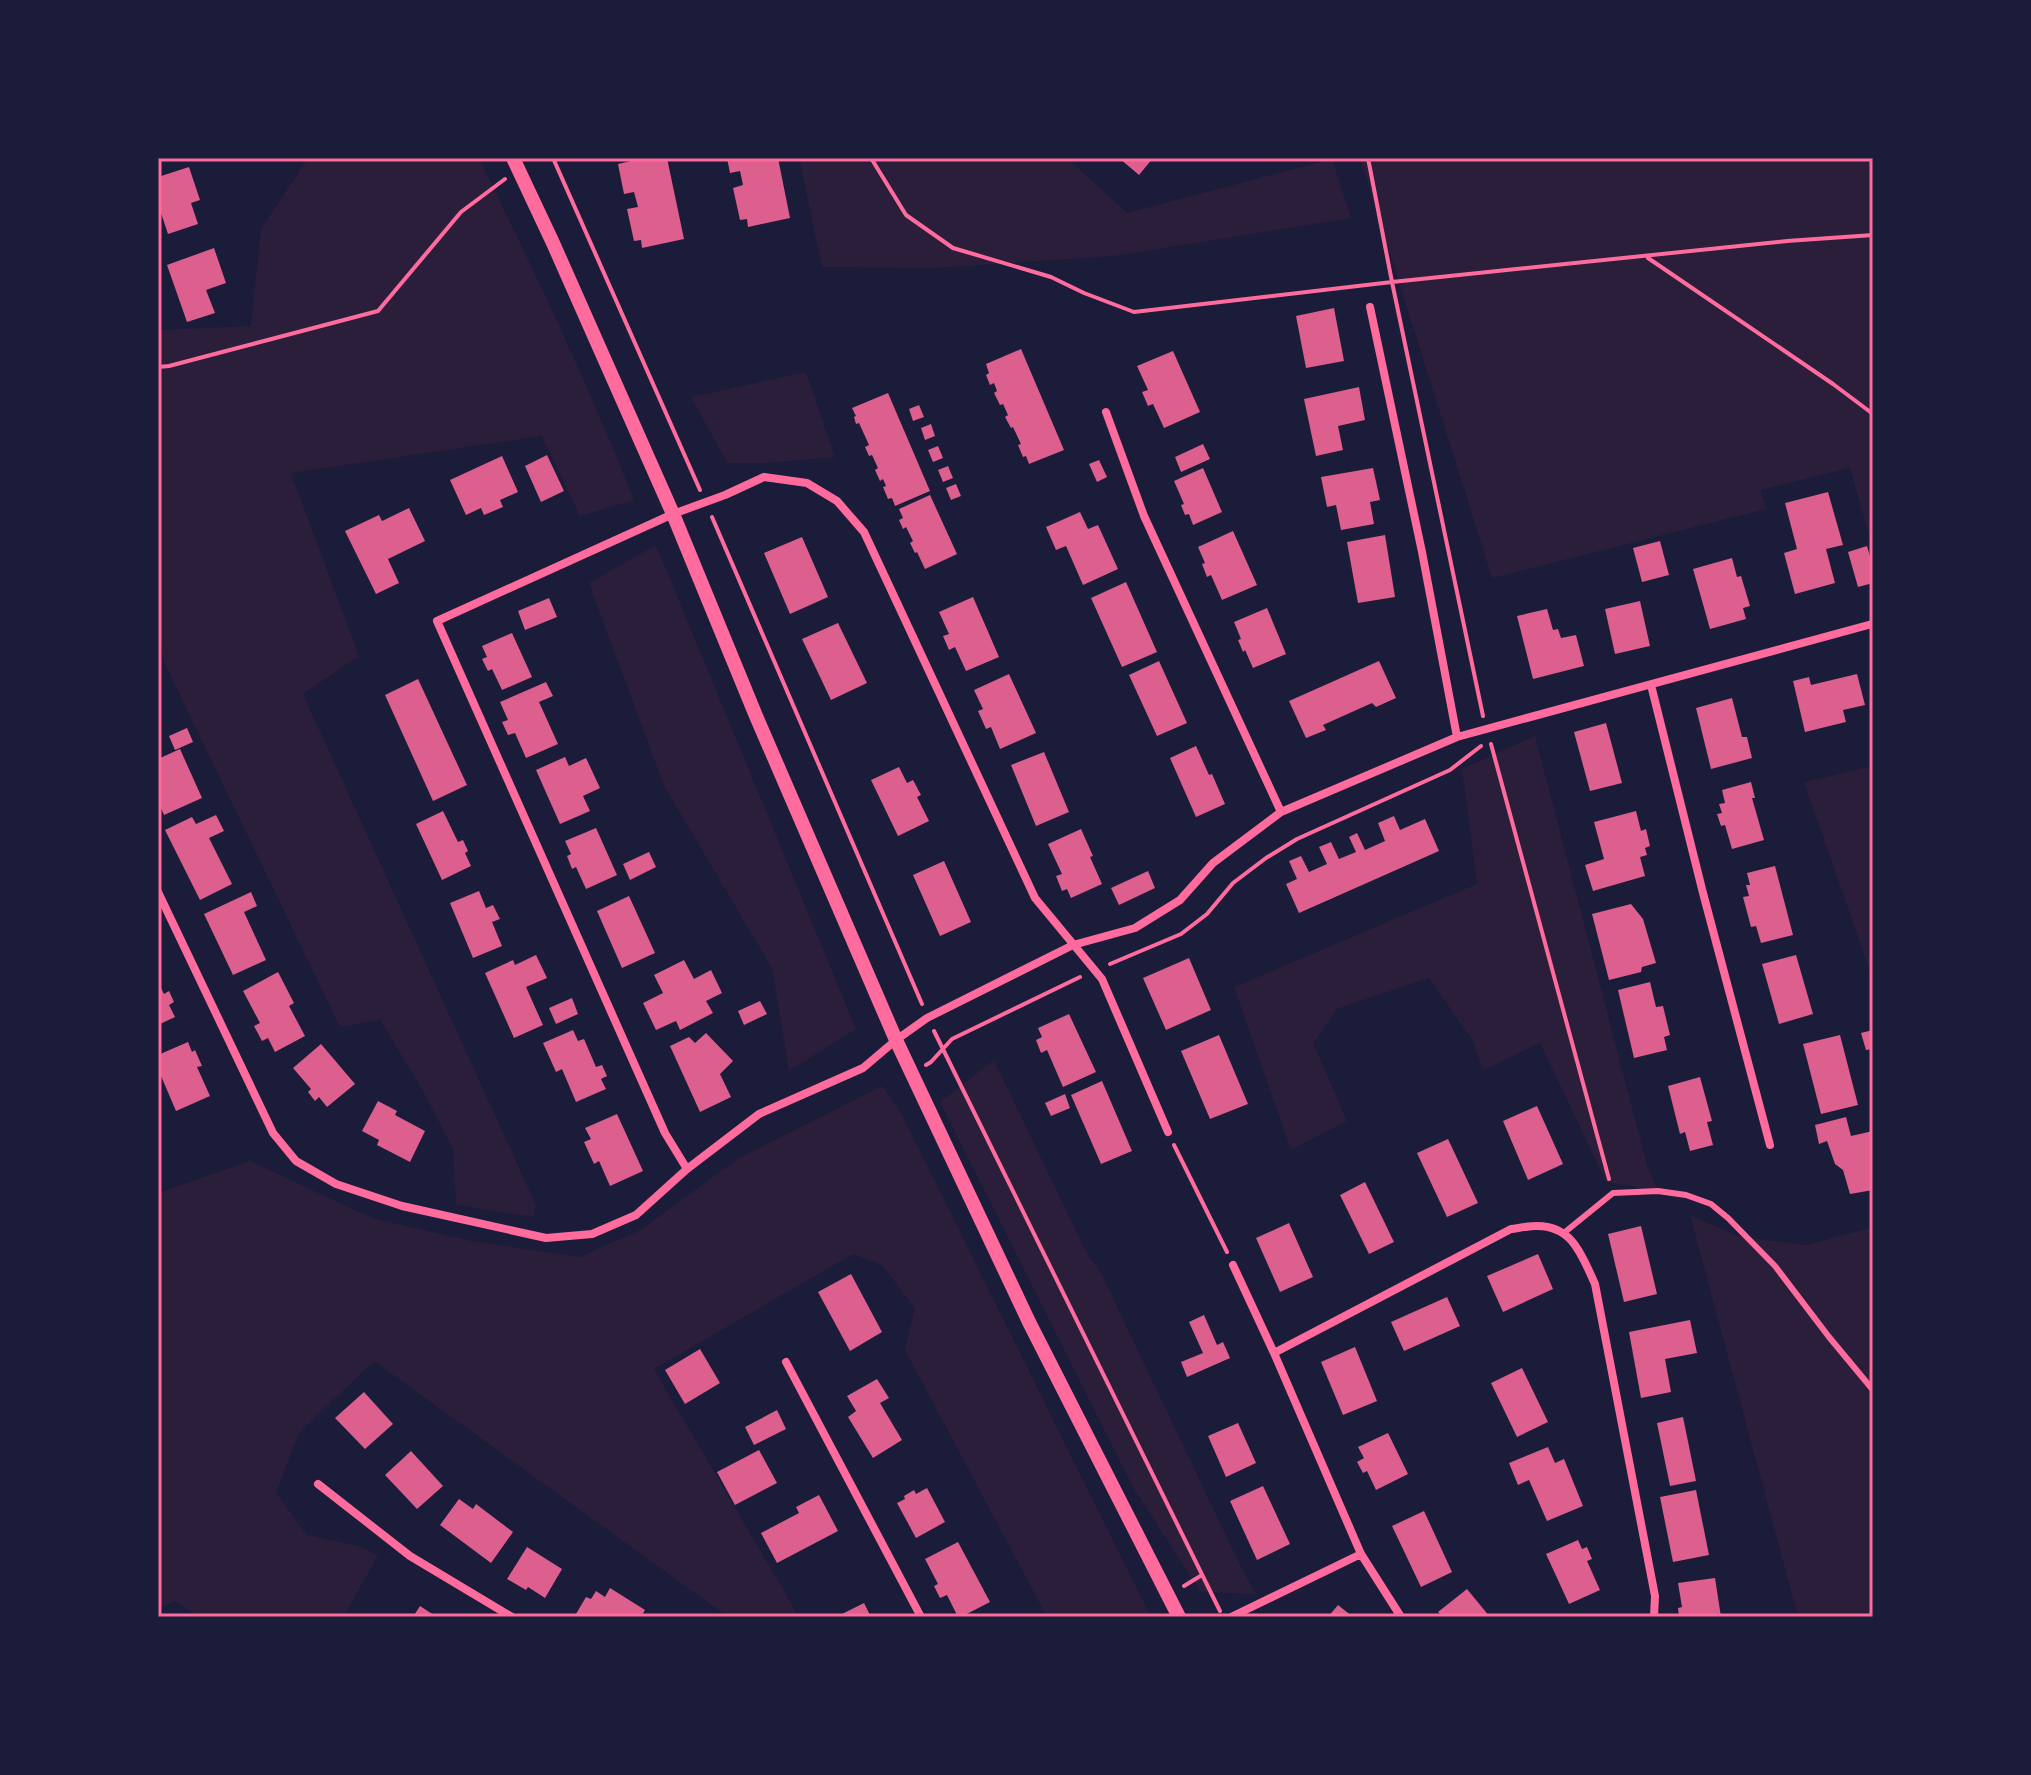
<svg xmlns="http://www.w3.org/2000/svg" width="2031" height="1775" viewBox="0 0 2031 1775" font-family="Literata,serif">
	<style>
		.green { fill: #2a1e3b }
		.building { fill: #dd5f8e }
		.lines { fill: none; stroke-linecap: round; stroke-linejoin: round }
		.path { stroke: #ff6b9d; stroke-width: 4 }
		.service { stroke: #ff6b9d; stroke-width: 6 }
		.minor { stroke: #ff6b9d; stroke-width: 8 }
		.tertiary { stroke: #ff6b9d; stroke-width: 14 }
		.neatline { fill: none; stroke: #ff6b9d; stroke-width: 3 }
	</style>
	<rect width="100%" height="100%" fill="#1b1b3a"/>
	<path class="green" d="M308,158H479C534,271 588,383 634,500L580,516L542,436L291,473L359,656L303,694L536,1205L534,1217L456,1205L453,1149L423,1091L380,1020L340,1027L164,662L158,630V330L251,326L261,229Z
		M799,158H1067L1127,213L1332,159L1351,218L1114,256L934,268L822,267Z
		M1360,158H1873V549L1850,468L1761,490L1766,509L1492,578Z
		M806,372L835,457L767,463H727L691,397Z
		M656,545L856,1029L789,1071L772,968L664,786L589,583Z
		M1535,736L1647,1165L1658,1191L1606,1182L1540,1043L1483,1070L1473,1041L1429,978L1337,1009L1313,1043L1347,1121L1291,1150L1234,987L1477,884L1462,769Z
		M1873,766V980L1804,782Z
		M994,1060L1088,1256L1100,1271L1242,1569L1256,1594L1201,1592L1134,1489L940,1102Z
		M882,1086L901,1113L1151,1617H1047L905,1350L915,1308L882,1265L853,1254L654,1369L799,1617H728L374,1361L298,1434L276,1493L307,1535L359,1546L378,1556L343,1617H199L175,1601L158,1609V1193L250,1161L372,1218L471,1241L580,1257L642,1229L739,1158Z
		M1690,1215L1740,1237L1806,1245L1873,1227V1617H1798Z"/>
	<path class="building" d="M630,158H667L684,239L642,248L641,240L634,241L627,209L638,207L634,192L624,194L618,164L631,161Z
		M727,158H778L790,218L748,227L747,219L740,220L733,188L743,185L740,171L730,173Z
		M1119,158H1153L1139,175Z
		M189,167L200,200L191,203L198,224L168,234L160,210L158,211V177Z
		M214,248L226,283L206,290L215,313L187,322L167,265Z
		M1334,308L1344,361L1306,368L1296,316Z
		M1021,349L1064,450L1029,464L1026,456L1023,457L1018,445L1021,444L1013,427L1011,428L1005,417L1008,415L1003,404L1000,405L994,393L997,391L994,383L990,385L986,375L989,373L986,364Z
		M1173,351L1200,412L1164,428L1153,404L1148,406L1142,392L1148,390L1137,366Z
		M1359,387L1365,420L1338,426L1343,450L1316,456L1304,399Z
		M888,393L930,491L895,506L892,498L888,499L883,487L886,486L883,479L880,481L875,470L878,468L872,455L869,456L865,447L869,445L859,423L856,424L854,417L856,416L852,408Z
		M919,405L924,417L913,421L909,409Z
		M931,424L935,436L925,440L921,428Z
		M1203,444L1210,459L1181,472L1175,457Z
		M938,446L943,458L933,462L928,450Z
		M547,455L564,491L541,502L525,466Z
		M502,456L518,492L500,500L503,507L484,515L481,508L466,515L450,480Z
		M1099,460L1107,477L1097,482L1089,464Z
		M948,466L953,478L943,482L938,470Z
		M1203,468L1222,512L1193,525L1189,514L1185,515L1181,505L1184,504L1174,481Z
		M1373,468L1380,500L1370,502L1374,524L1341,530L1336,505L1327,507L1321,477Z
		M956,484L961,496L951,500L946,488Z
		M1828,492L1843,545L1826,549L1835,583L1795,594L1784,553L1797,549L1785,503Z
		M930,495L957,554L925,569L917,552L915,553L910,543L913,541L906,527L903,529L899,520L903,518L899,509Z
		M409,508L425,541L388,559L399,583L376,594L345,531L379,515L382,521Z
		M1080,512L1088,529L1098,525L1118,569L1083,585L1066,546L1056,550L1046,527Z
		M1233,531L1257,585L1222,600L1211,575L1207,577L1202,564L1205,563L1198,547Z
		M1385,535L1395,597L1358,603L1347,542Z
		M802,537L828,597L790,614L764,553Z
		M1660,541L1669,575L1642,582L1633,548Z
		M1867,546L1873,567V583L1858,587L1848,552Z
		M1732,558L1737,577L1741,576L1750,606L1743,608L1746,619L1710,629L1693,569Z
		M1126,582L1157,652L1122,667L1091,598Z
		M973,597L999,657L966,671L955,647L949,650L943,636L949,634L939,612Z
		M549,598L557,617L525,630L518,611Z
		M1640,601L1650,646L1615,654L1605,609Z
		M1267,608L1286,654L1253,668L1245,650L1243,652L1238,640L1241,639L1234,622Z
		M1547,609L1553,630L1558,629L1561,638L1576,635L1584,666L1533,679L1517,616Z
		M838,623L867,683L831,700L802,639Z
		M512,633L532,677L502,690L492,669L488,671L482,659L487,657L482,646Z
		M1159,661L1187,723L1157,736L1129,675Z
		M1379,661L1396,698L1376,707L1372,703L1323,725L1326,730L1306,738L1289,701Z
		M1009,674L1036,733L1000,749L991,727L986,729L978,711L983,709L974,690Z
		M1857,674L1865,705L1843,710L1846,722L1805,732L1793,681L1809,677L1811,685Z
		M418,679L467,785L433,801L385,695Z
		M546,682L553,696L539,702L558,744L526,758L515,733L508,735L502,722L508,720L500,702Z
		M1732,698L1742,737H1747L1752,758L1711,769L1696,708Z
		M1606,723L1622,783L1590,791L1574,732Z
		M187,728L193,742L175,750L169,736Z
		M1196,746L1209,775L1212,774L1225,804L1196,817L1170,758Z
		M180,749L202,798L164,815L158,801V759Z
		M1044,752L1069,812L1036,826L1011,765Z
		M565,757L569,766L586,758L600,788L583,796L590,811L560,824L536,770Z
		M899,767L907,783L913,780L921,795L917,797L929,821L898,836L871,780Z
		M1751,782L1755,798H1752L1764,840L1732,849L1725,825L1721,826L1717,814L1722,813L1719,804L1725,803L1722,790Z
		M443,811L458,842L463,840L468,851L465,853L471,866L442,880L416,824Z
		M1636,811L1641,831L1646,829L1650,846L1645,848L1647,855L1640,857L1645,876L1593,891L1585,865L1604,859L1594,822Z
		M216,815L224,831L209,838L232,884L200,900L165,830L192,817L196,824Z
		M1394,816L1400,830L1425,819L1439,851L1299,913L1286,884L1297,879L1289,861L1301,856L1309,872L1327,864L1319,847L1331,842L1339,859L1356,852L1349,837L1357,833L1365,850L1385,841L1378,823Z
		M596,828L617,875L586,889L576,867L572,869L567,856L571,854L565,841Z
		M1081,829L1093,856L1090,857L1102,884L1071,898L1067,889L1062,891L1056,876L1062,874L1048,844Z
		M649,852L656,867L630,880L623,864Z
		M944,861L971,922L940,936L913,875Z
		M1775,866L1793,935L1761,943L1756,926L1751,927L1743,897L1749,896L1746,885H1750L1747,873Z
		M1148,871L1155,888L1119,905L1111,888Z
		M479,891L486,908L493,905L500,919L492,922L502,946L473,958L450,903Z
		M251,892L257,906L244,912L266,960L233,975L204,914Z
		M629,896L655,953L622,968L597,911Z
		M1631,904L1643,919L1656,963L1642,967L1641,972L1609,980L1592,914Z
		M536,955L547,978L526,987L543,1025L514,1038L485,973L513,960L515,965Z
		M1796,955L1813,1014L1779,1024L1762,964Z
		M1189,958L1211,1010L1166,1030L1143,978Z
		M684,960L694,979L711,970L722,993L706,1001L713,1013L680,1030L676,1021L656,1030L643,1003L663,993L654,975Z
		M278,972L294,1003L289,1006L305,1036L275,1052L268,1038L262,1041L254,1026L260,1023L243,991Z
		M158,982L164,994L169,991L174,1002L169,1005L175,1017L158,1025Z
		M1650,982L1656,1007L1663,1006L1670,1035L1664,1037L1667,1050L1634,1058L1618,990Z
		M572,998L578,1014L556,1024L549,1008Z
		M760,1001L767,1014L744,1025L738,1011Z
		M1069,1014L1096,1072L1063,1087L1047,1050L1041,1053L1036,1040L1042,1037L1038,1028Z
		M573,1030L578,1041L584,1039L596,1067L602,1065L607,1076L601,1079L606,1089L576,1102L562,1069L556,1072L543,1043Z
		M1873,1030V1049L1866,1050L1861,1033Z
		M706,1033L733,1061L720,1074L731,1097L700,1112L670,1046L689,1037L695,1043Z
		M1219,1035L1248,1104L1210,1119L1181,1051Z
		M1840,1035L1858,1105L1821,1114L1803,1044Z
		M188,1042L192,1052L195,1050L202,1066L197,1067L210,1096L176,1111L158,1069V1055Z
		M321,1044L355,1084L327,1107L319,1097L315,1101L308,1092L311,1089L293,1068Z
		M1700,1077L1712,1121L1707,1122L1713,1145L1690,1151L1685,1132L1680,1134L1668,1086Z
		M1102,1081L1132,1151L1101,1164L1071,1095Z
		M1065,1094L1070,1108L1051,1116L1045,1103Z
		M378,1101L397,1111L395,1115L425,1131L410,1162L377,1145L379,1140L362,1131Z
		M1537,1106L1563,1164L1528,1180L1503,1121Z
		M617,1114L643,1171L610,1186L599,1161L594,1164L584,1142L591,1139L585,1128Z
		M1846,1117L1851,1136L1873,1131V1190L1850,1194L1843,1170L1835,1164L1827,1141L1819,1144L1815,1125Z
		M1448,1139L1478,1203L1447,1217L1417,1153Z
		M1365,1182L1394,1242L1369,1254L1340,1195Z
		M1289,1223L1313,1277L1280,1292L1256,1238Z
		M1641,1226L1657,1294L1624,1302L1608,1234Z
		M1538,1254L1553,1289L1503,1312L1487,1276Z
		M851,1274L882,1332L850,1351L818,1292Z
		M1447,1297L1460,1326L1404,1351L1391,1322Z
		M1204,1315L1217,1345L1223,1342L1230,1358L1187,1377L1181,1362L1203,1353L1189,1322Z
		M1690,1320L1697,1353L1665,1359L1671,1392L1641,1398L1629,1332Z
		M1355,1347L1377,1401L1343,1415L1321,1362Z
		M700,1349L720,1383L685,1404L665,1370Z
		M1522,1368L1548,1422L1517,1437L1491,1383Z
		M877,1379L889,1398L880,1403L902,1440L873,1458L848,1417L856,1411L847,1396Z
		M364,1392L393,1424L365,1449L335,1418Z
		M777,1410L786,1429L754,1445L745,1427Z
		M1683,1417L1696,1481L1670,1486L1657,1423Z
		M1238,1423L1256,1463L1226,1477L1208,1436Z
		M1388,1433L1408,1474L1376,1490L1367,1471L1363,1473L1357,1462L1364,1458L1358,1447Z
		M1548,1447L1555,1463L1564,1459L1583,1506L1547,1521L1529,1480L1518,1485L1509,1463Z
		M759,1450L777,1483L735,1505L717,1472Z
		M411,1451L443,1486L417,1509L385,1475Z
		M1263,1486L1290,1544L1257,1560L1230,1501Z
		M927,1488L945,1522L916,1538L897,1503L905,1499L904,1496L914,1490L916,1494Z
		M1696,1490L1709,1555L1673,1562L1660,1497Z
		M819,1495L838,1531L777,1563L761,1533L799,1513L796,1507Z
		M459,1499L473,1509L476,1504L513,1532L491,1563L440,1525Z
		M1424,1511L1452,1572L1421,1587L1392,1526Z
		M1578,1540L1582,1549L1587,1547L1592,1559L1587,1561L1600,1590L1569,1604L1546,1554Z
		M958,1542L990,1602L961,1617H958L947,1595L940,1598L934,1586L938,1584L925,1559Z
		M527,1547L562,1569L545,1598L528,1587L526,1590L507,1579Z
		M1715,1578L1721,1617H1679L1678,1608L1682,1607L1678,1583Z
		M610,1588L645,1610L641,1617H580L576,1614L586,1597L591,1599L596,1591L605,1597Z
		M1467,1589L1490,1617H1443L1438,1612Z
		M864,1603L871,1617H836Z
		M1338,1605L1353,1617H1328Z
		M420,1606L437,1617H413Z"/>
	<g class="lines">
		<path class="path" d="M553,158L700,490
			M871,158L906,215L953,248L1051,277L1084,293L1134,312L1392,282L1787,241L1873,235
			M1368,158L1392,282L1483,716
			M1648,258L1833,384L1873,414
			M158,367L169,366L378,311L461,212L505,179
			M712,517L922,1004
			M1491,744L1609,1179
			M1110,964L1181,934L1207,914L1233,883L1266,858L1297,839L1450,770L1481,746
			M934,1031L1220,1611
			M926,1065L931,1062L952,1039L1080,977
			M1174,1145L1227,1252
			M1184,1586L1202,1575"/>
		<path class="service" d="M1565,1232L1613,1193L1658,1191L1686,1195L1711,1204L1728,1218L1775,1266L1829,1337L1873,1390"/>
		<path class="minor" d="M1106,412L1144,516L1281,812
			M1651,685L1703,893L1770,1145
			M1457,737L1872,624
			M158,892L273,1133L296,1161L336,1184L402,1206L546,1238L592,1234L636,1215L687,1169L759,1114L863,1068L896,1040L927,1018L1073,945L1135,928L1180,900L1213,863L1281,812L1457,737L1422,552L1370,307
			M687,1169L665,1133L437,621L673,514L725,495L764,477L807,483L837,501L864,532L1035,898L1102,979L1168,1132
			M1233,1265L1274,1353L1361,1554L1401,1617
			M1274,1353L1511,1229C1519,1228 1528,1226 1537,1226C1573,1226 1582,1256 1595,1284L1655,1596L1654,1617
			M786,1362L921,1617
			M318,1484L410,1556L512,1617
			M1231,1617L1361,1554"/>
		<path class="tertiary" d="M513,158L553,243L673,514L756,716L896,1040L1029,1322L1179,1617"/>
	</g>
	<rect width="2031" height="1775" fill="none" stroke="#1b1b3a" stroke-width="320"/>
	<rect x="160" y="160" width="1711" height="1455" class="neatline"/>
</svg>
